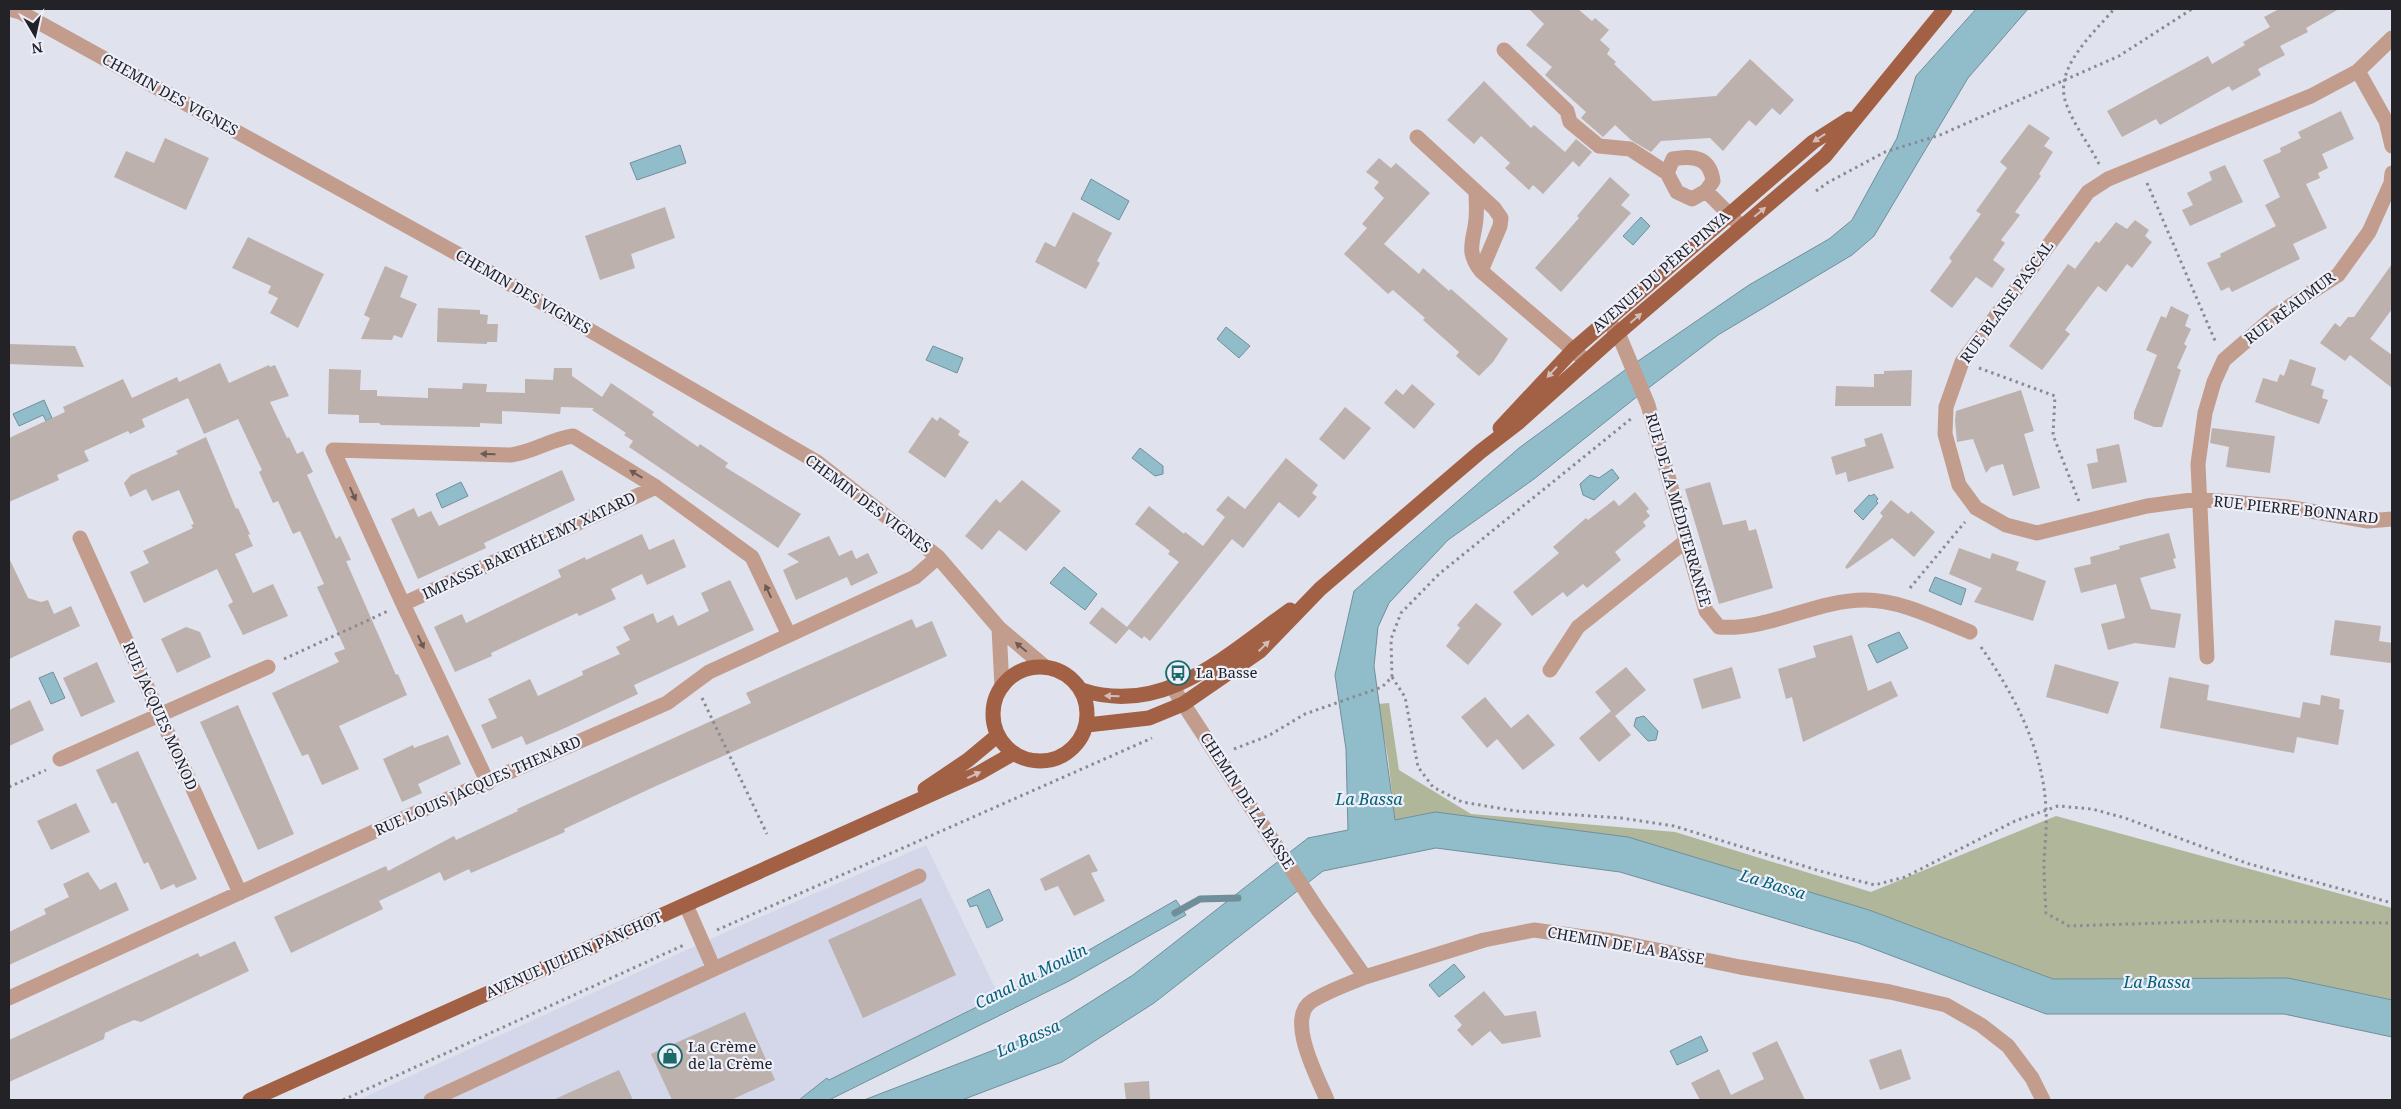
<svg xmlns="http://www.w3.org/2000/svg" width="2401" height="1109" viewBox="0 0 2401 1109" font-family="'Noto Serif',serif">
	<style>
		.built { fill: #d3d7e9 }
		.green { fill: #b0b699 }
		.water { fill: #91bdcb; stroke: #708f9a }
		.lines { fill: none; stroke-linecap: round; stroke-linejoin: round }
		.stream { stroke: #708f9a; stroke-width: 7 }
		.building { fill: #bcb1ac }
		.path { stroke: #898b92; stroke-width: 3; stroke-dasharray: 2.5 4; stroke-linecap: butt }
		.minor { stroke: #c29d8d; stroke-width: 15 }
		.major { stroke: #a26144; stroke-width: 15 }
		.oneway { fill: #d3bdba }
		.oneway2 { fill: #6b5a55 }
		.labels { text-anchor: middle; stroke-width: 4.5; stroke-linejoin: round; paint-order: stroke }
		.street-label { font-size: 15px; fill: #232327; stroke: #edeffa }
		.poi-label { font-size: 15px; fill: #232327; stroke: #edeffa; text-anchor: start }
		.water-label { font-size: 16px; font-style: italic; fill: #046175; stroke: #edeffa }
	</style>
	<rect width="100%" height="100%" fill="#e0e2ed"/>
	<path class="built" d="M926,845L999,996L829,1080L827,1078L799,1100H358L737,927Z"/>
	<path class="green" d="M1389,703L1399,770L1471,814L1675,832L1871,892L2056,816L2392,908V1000L2288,978L2053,979L1869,910L1435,812L1395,820L1388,758L1378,704Z"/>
	<path class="water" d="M1976,9H2028L1968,78L1874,236L1852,255L1718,335L1634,399L1534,479L1448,540L1389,603L1378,627L1374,666L1395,820L1435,812L1628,837L1869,910L2053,979L2288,978L2392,1000V1037L2284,1014H2046L1858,943L1620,872L1436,848L1323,871L1154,1003L1062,1062L962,1100H864L1046,1030L1133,975L1308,838L1348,830L1346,749L1335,675L1354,591L1519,448L1625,370L1749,285L1829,239L1852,220L1897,138L1916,76Z
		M680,145L686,163L637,180L630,163Z
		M1091,179L1129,201L1119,220L1081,199Z
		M1641,217L1650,226L1633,245L1623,236Z
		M1226,327L1250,346L1239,358L1217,339Z
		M933,346L963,358L957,373L926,360Z
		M44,400L52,418L46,421L43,415L19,426L13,414Z
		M1140,448L1163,466V474L1155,476L1132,458Z
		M1612,469L1619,478L1594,500L1583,495L1580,484L1590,475L1599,478Z
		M461,482L468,496L442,508L436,494Z
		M1874,494L1878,499L1876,501L1878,503L1863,520L1854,511L1869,495L1871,496Z
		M1064,567L1097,594L1085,610L1050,583Z
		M1935,577L1966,589L1961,605L1929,591Z
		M1899,632L1908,648L1877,663L1868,645Z
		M53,672L65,698L51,704L39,678Z
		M1644,716L1658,731L1656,740L1648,741L1634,726L1636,718Z
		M989,889L1003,920L987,928L977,905L970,907L967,900Z
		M1176,900L1186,915L1069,981L829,1100H799L827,1078L829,1080L1068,962Z
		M1454,964L1465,977L1439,997L1429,985Z
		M1701,1036L1708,1051L1677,1065L1670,1051Z"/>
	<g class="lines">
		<path class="stream" d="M1175,913L1200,899L1238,898"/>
	</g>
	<path class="building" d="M1529,9H1578L1592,21L1595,18L1609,30L1600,40L1610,49L1607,54L1616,62L1614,64L1653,101L1716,96L1750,59L1794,100L1780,115L1772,108L1756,126L1749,120L1723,151L1710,138L1661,141L1651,152L1631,140L1615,125L1603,137L1581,118L1586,112L1545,75L1552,67L1526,45L1544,24Z
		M2279,9H2339L2306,28L2308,32L2280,46L2285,55L2258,69L2261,75L2232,91L2229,86L2160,125L2156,119L2122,137L2107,111L2208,56L2212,64L2245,45L2243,42L2270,27L2264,17Z
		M1484,81L1531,128L1534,125L1565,152L1576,139L1592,152L1579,167L1573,161L1543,194L1533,185L1529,190L1505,168L1510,163L1481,136L1474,144L1447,120Z
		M2341,111L2354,139L2322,154L2328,168L2318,173L2320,178L2306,184L2327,228L2293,244L2300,259L2232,292L2229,287L2221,291L2207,263L2221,257L2220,254L2276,226L2265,205L2280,197L2263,160L2281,152L2280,148L2301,138L2298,132Z
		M2029,124L2050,138L2044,146L2053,152L2039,174L2041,176L2015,212L2020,215L2001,240L2005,243L1993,260L2005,269L1992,288L1976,277L1952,308L1930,291L1952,261L1949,258L1981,214L1976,211L2007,168L2000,162Z
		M165,138L209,158L186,210L114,177L126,151L154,163Z
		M1379,158L1391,168L1396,163L1430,193L1384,244L1419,274L1423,268L1449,291L1451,289L1508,339L1493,362L1479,376L1456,356L1459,352L1423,320L1425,318L1393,290L1388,294L1344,254L1367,228L1362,224L1384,198L1374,188L1379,182L1366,172Z
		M2225,165L2243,202L2190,226L2182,210L2193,205L2187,193L2212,180L2209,172Z
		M1610,177L1630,195L1621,205L1631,213L1561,292L1535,268L1579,218L1577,216Z
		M665,207L675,238L631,254L635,268L600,280L585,236Z
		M1073,212L1112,233L1097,261L1100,263L1086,289L1035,262L1045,242L1055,247Z
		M2135,220L2149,230L2145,236L2152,242L2132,268L2127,264L2106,292L2098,286L2065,330L2070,334L2042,370L2009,346L2068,264L2075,269L2096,241L2099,243L2116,222L2127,229Z
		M248,237L324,274L298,328L270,313L278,298L268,293L271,286L232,268Z
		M2392,264V309L2370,339L2392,355V388L2350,355L2345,361L2320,343L2335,323L2340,327L2348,317H2354Z
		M385,266L408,276L400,297L417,304L402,338L394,335L392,340L361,339L370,318L364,315Z
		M2171,306L2189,315L2185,326L2191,329L2184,344L2187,346L2177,368L2181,370L2162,427H2154L2134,419V412L2157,355L2146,350L2161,316L2166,318Z
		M438,308L480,310V314L488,315L487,324H498L497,342H487V344L437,342Z
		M9,344L75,346L84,367L9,364Z
		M2290,359L2316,368L2311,385L2324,390L2322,398L2328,400L2319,424L2255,402L2263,378L2277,382L2280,374L2284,376Z
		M220,363L229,383L269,365L270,367L275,365L289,396L270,402L287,438L289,437L297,454L303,451L313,472L307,475L336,539L340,536L351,560L346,561L396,675L398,674L407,695L339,726L359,769L322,785L308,754L302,756L272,693L339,662L334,653L345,649L317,587L324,584L300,531L293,534L278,501L273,503L259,472L262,470L238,419L204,434L188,398L142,419L145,427L130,434L128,431L84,451L89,461L57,475L59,480L9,502V438L65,412L63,407L123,379L132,398L177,377L179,382Z
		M554,368H572V376L602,397L611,383L654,412L652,415L698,447L700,444L728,463L725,467L801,514L778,548L629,447L633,441L624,435L626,433L592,410L594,408L561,407L560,414L502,411V424L480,423V427L381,425L379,423H359V415L328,414L329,369L361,370L360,390H377V396L428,398V388L462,389L463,383L487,384L486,392L525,393V379L553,380Z
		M1912,370L1911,406H1835L1836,386L1874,387V374H1884V371Z
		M1412,384L1435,404L1414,429L1384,403L1396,389L1403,395Z
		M2021,390L2034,431L2024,434L2040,488L2013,496L2003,464L1991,467L1986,473L1973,439L1957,442L1955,421L1956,411Z
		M1345,407L1371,428L1344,460L1319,439Z
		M932,417L937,421L940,417L960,431L958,435L969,442L945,478L908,452Z
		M2212,428L2275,436L2270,473L2226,467L2229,447L2210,443Z
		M1882,433L1894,468L1848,482L1846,472L1836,475L1831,457L1866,446L1864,439Z
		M206,437L236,509L238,508L250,534L248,535L253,546L235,554L253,593L273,584L288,616L243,635L228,605L233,602L217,569L144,603L130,572L149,563L143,551L193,528L191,525L194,524L179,490L152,501L146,489L130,497L124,483L131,475L178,454L176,451Z
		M2119,444L2127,482L2092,489L2087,464L2098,462L2096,449Z
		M1286,458L1318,485L1312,493L1317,497L1299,518L1279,502L1243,548L1232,539L1150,641L1144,636L1142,639L1129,629L1116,644L1089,623L1102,607L1127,627L1179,562L1168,554L1170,551L1135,524L1149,506L1184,534L1185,532L1203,546L1225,517L1216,510L1228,496L1245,509Z
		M562,470L575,500L484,543L486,548L418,579L391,519L414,508L418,517L431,511L439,526Z
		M1022,480L1061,511L1026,551L999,530L982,550L965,536L996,499L1000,503Z
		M1710,482L1723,525L1746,520L1749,531L1756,529L1773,588L1719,604L1685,489Z
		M1635,492L1649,509L1646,511L1650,516L1643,522L1646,526L1615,552L1621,560L1587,588L1583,584L1567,597L1563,592L1532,616L1513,592L1559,553L1553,547L1586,518L1588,520L1614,500L1619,506Z
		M1891,500L1908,514L1911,511L1935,532L1914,557L1892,538L1847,569L1845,567L1883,516L1880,513Z
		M2169,533L2176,558L2173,559L2176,568L2140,578L2151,609L2181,614L2175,648L2135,643L2108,650L2101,624L2125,618L2116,584L2081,593L2074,568L2091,564L2090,557L2120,549L2119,546Z
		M642,534L649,550L674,539L686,567L647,585L642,574L611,589L616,599L579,616L577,613L491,653L492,656L455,672L434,627L462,614L466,623L561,577L558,570L585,557L586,560Z
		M829,536L839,556L852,550L856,559L868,553L878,573L851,586L847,577L796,600L783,570L799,562L787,554Z
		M1959,548L1990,559L1992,553L2019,562L2016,570L2046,581L2033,621L1974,602L1982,588L1949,574Z
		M9,558L28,598L41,602L48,600L54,614L71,606L80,626L9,659Z
		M730,580L754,630L634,685L638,694L565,728L526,745L522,736L492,749L481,725L497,718L488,699L530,679L538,696L583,675L582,671L620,654L616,647L630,640L623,627L653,613L657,623L673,615L678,626L709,611L701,593Z
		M1476,603L1502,624L1468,665L1446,646L1460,628L1457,625Z
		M912,619L916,628L932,621L947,656L656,786L564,829L565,832L471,873L469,869L444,881L440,872L379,901L383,909L291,953L274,917L386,866L388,871L454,836L456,840L518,811L517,809L751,703L746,693Z
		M2335,620L2381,626L2379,641L2392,643V661L2390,663L2330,655Z
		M186,627L200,632L211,657L177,673L161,639Z
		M1852,635L1868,691L1891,681L1898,696L1803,742L1792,697L1786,699L1778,669L1816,657L1813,646Z
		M97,662L115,702L81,717L63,678Z
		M2055,664L2119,682L2108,714L2046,697Z
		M1626,667L1646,690L1615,716L1595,692Z
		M1732,667L1741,698L1702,709L1693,679Z
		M2169,677L2209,685L2207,700L2300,718L2303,702L2320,705L2321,695L2340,699L2339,709L2344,710L2338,745L2297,737L2294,753L2160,728Z
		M1485,697L1511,728L1528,714L1555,745L1523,770L1497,739L1487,748L1461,717Z
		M30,700L44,730L9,746V710Z
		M238,705L294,834L258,850L200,722Z
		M1611,711L1631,735L1599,762L1579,738Z
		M448,735L461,764L418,784L422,793L402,802L383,759L413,745L414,748Z
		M138,751L197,879L176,888L174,884L161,890L148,862L144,864L116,802L112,804L96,770Z
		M76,803L90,832L51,850L37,821Z
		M1089,854L1098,871L1091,873L1105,901L1074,916L1058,886L1045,891L1040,879Z
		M88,872L100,890L116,882L129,910L9,965V932L46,914L44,909L69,897L63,884Z
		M921,898L956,975L863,1018L828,940Z
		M235,941L249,971L141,1022L134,1020L120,1026L105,1033L104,1039L9,1082V1040L198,953L200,957Z
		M1484,991L1505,1016L1536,1011L1541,1037L1502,1044L1490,1031L1472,1046L1457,1030L1462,1025L1454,1016Z
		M745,1012L775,1080L731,1100H672L651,1054Z
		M1777,1041L1805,1100H1700L1691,1083L1719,1069L1731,1095L1764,1079L1752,1053Z
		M1901,1049L1911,1079L1880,1090L1869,1060Z
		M619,1070L633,1100H553Z
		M1149,1081L1150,1100H1126L1124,1083Z"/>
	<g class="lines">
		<path class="path" d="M2099,164C2089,144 2073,124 2066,103C2053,68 2094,33 2114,9
			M2147,183L2216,343
			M1816,191L1827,183L1885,152L1940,135L2119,56L2192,9
			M1979,368L2055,396L2053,435L2080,504
			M1910,588L1965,522
			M1981,647C2014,694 2044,751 2046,810C2047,827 2045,844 2044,860C2044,877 2045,895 2046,913L2069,926L2219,921L2392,923
			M284,659L388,611
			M1392,677L1405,697L1418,767L1433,787L1462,802L1516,811L1621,818L1674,826L1820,871L1875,885L1905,877L2015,821L2058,806L2092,809L2125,818L2246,863L2392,903
			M702,698L767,834
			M1234,749L1268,736L1305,714L1382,687L1392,677L1391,639L1401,613L1439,574L1632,418
			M9,787L46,770
			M717,930L1152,738
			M343,1100L684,945"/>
		<path class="minor" d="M9,9L20,12L465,258L817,462L938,557L999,628L1044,666
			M2392,38L2358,71L2311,96L2108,179L2088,192L1962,362L1946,407L1945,434L1959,485L1976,508L2006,525L2037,533L2147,506L2199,499L2287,507L2368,521L2392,519
			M1504,50L1567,111L1570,122L1599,146L1630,149L1667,173
			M2358,71L2386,121L2392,146
			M1417,137L1494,208L1501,218L1500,226L1481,271L1586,361
			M1476,191C1476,201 1477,210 1476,219C1474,241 1465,251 1481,271
			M1706,191L1713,181C1710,158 1695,155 1673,159L1667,173L1677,192L1692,199L1706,191L1742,227
			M1611,325L1618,333L1648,405L1706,611L1719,627C1768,631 1815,600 1865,600C1901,600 1937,619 1970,632
			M80,538L240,893
			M403,604L656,487
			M999,628L1002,687
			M2207,657L2198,464L2205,413L2214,382L2224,360L2276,315L2338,275L2369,232L2391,183L2392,173
			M1550,670L1578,627L1687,540
			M1173,688L1318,910L1365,977L1484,940L1534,930L1613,941L1740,967L1890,992L1946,1005L1981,1025L2008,1046L2032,1078L2043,1100
			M60,759L268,667
			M488,783L403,604L333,450L511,455C534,452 551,439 573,436L656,487L752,557L789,635
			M714,969L919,876
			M9,998L395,822L667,703L709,672L915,577L938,557
			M431,1100L714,969L686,905
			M1327,1100C1318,1078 1285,1018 1312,1001C1328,991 1348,984 1365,977"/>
		<path class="major" d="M1500,428L1573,350L1813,142L1849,119
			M993 714a47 47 0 1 1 94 0a47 47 0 1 1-94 0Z
			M1082,690C1164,717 1228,654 1290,610
			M1087,725L1149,718L1183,704L1260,651L1320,589L1480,452L1519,422L1618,333L1825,156L1945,9
			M925,789L968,760L998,735
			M250,1100L979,773L1014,753"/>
	</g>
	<defs><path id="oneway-solid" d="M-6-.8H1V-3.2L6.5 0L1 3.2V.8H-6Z" transform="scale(1.25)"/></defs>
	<g class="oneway">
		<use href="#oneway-solid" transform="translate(1819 138) rotate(146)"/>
		<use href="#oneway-solid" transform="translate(1760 212) rotate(-40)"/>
		<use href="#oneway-solid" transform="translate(1636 318) rotate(-41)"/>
		<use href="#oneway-solid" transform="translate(1552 372) rotate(133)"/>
		<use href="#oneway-solid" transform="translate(1264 646) rotate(-44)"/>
		<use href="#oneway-solid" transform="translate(1112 696) rotate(-179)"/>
		<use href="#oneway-solid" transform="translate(974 775) rotate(-25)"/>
	</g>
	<g class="oneway2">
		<use href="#oneway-solid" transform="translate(488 454) rotate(-178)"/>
		<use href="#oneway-solid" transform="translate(636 474) rotate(-149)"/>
		<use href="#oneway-solid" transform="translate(353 494) rotate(66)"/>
		<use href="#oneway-solid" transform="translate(768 591) rotate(-115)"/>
		<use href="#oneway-solid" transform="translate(421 642) rotate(65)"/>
		<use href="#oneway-solid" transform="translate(1021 647) rotate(-140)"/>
	</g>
	<defs>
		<g id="bus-ring" transform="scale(1.25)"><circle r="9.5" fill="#edeffa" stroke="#1c696a" stroke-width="1.5"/><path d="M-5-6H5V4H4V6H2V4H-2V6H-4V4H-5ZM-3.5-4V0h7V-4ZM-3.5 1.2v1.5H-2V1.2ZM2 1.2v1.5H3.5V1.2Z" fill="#1c696a"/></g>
		<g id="shop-ring" transform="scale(1.25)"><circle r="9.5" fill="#edeffa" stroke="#1c696a" stroke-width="1.5"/><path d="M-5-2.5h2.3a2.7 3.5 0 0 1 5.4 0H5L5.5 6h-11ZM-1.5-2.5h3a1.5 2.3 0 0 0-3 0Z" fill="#1c696a"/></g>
	</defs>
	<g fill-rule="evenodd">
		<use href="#bus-ring" x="1178" y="673"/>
		<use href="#shop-ring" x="670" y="1056"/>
	</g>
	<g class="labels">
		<g class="street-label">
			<text transform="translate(170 95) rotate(29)" y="5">CHEMIN DES VIGNES</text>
			<text transform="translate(1661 272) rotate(-41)" y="5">AVENUE DU PÈRE PINYA</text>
			<text transform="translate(523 292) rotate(30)" y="5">CHEMIN DES VIGNES</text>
			<text transform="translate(2007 302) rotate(-54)" y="5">RUE BLAISE PASCAL</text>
			<text transform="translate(2290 308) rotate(-37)" y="5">RUE RÉAUMUR</text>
			<text transform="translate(868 504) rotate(37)" y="5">CHEMIN DES VIGNES</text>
			<text transform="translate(1678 510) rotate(74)" y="5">RUE DE LA MÉDITERRANÉE</text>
			<text transform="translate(2296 510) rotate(6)" y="5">RUE PIERRE BONNARD</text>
			<text transform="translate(529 546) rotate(-25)" y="5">IMPASSE BARTHÉLEMY XATARD</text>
			<text transform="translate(160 716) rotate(66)" y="5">RUE JACQUES MONOD</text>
			<text transform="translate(478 786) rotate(-24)" y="5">RUE LOUIS JACQUES THENARD</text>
			<text transform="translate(1247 801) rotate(57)" y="5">CHEMIN DE LA BASSE</text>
			<text transform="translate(1626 946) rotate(10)" y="5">CHEMIN DE LA BASSE</text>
			<text transform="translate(574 955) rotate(-24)" y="5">AVENUE JULIEN PANCHOT</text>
		</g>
		<g class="poi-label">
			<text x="1196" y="678">La Basse</text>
			<text x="688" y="1052">La Crème<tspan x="688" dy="17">de la Crème</tspan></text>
		</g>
		<g class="water-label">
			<text x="1369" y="805">La Bassa</text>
			<text transform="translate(1773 884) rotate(17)" y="6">La Bassa</text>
			<text transform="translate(1031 976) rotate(-27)" y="6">Canal du Moulin</text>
			<text x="2157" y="988">La Bassa</text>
			<text transform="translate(1028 1038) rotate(-24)" y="6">La Bassa</text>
		</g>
	</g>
	<rect width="2401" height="1109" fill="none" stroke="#232327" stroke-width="20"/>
	<g transform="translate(35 35) rotate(171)" stroke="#edeffa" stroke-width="4" paint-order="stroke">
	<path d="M0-4L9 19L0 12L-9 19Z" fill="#232327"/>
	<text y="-8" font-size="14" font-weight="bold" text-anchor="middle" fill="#232327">N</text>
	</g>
</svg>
